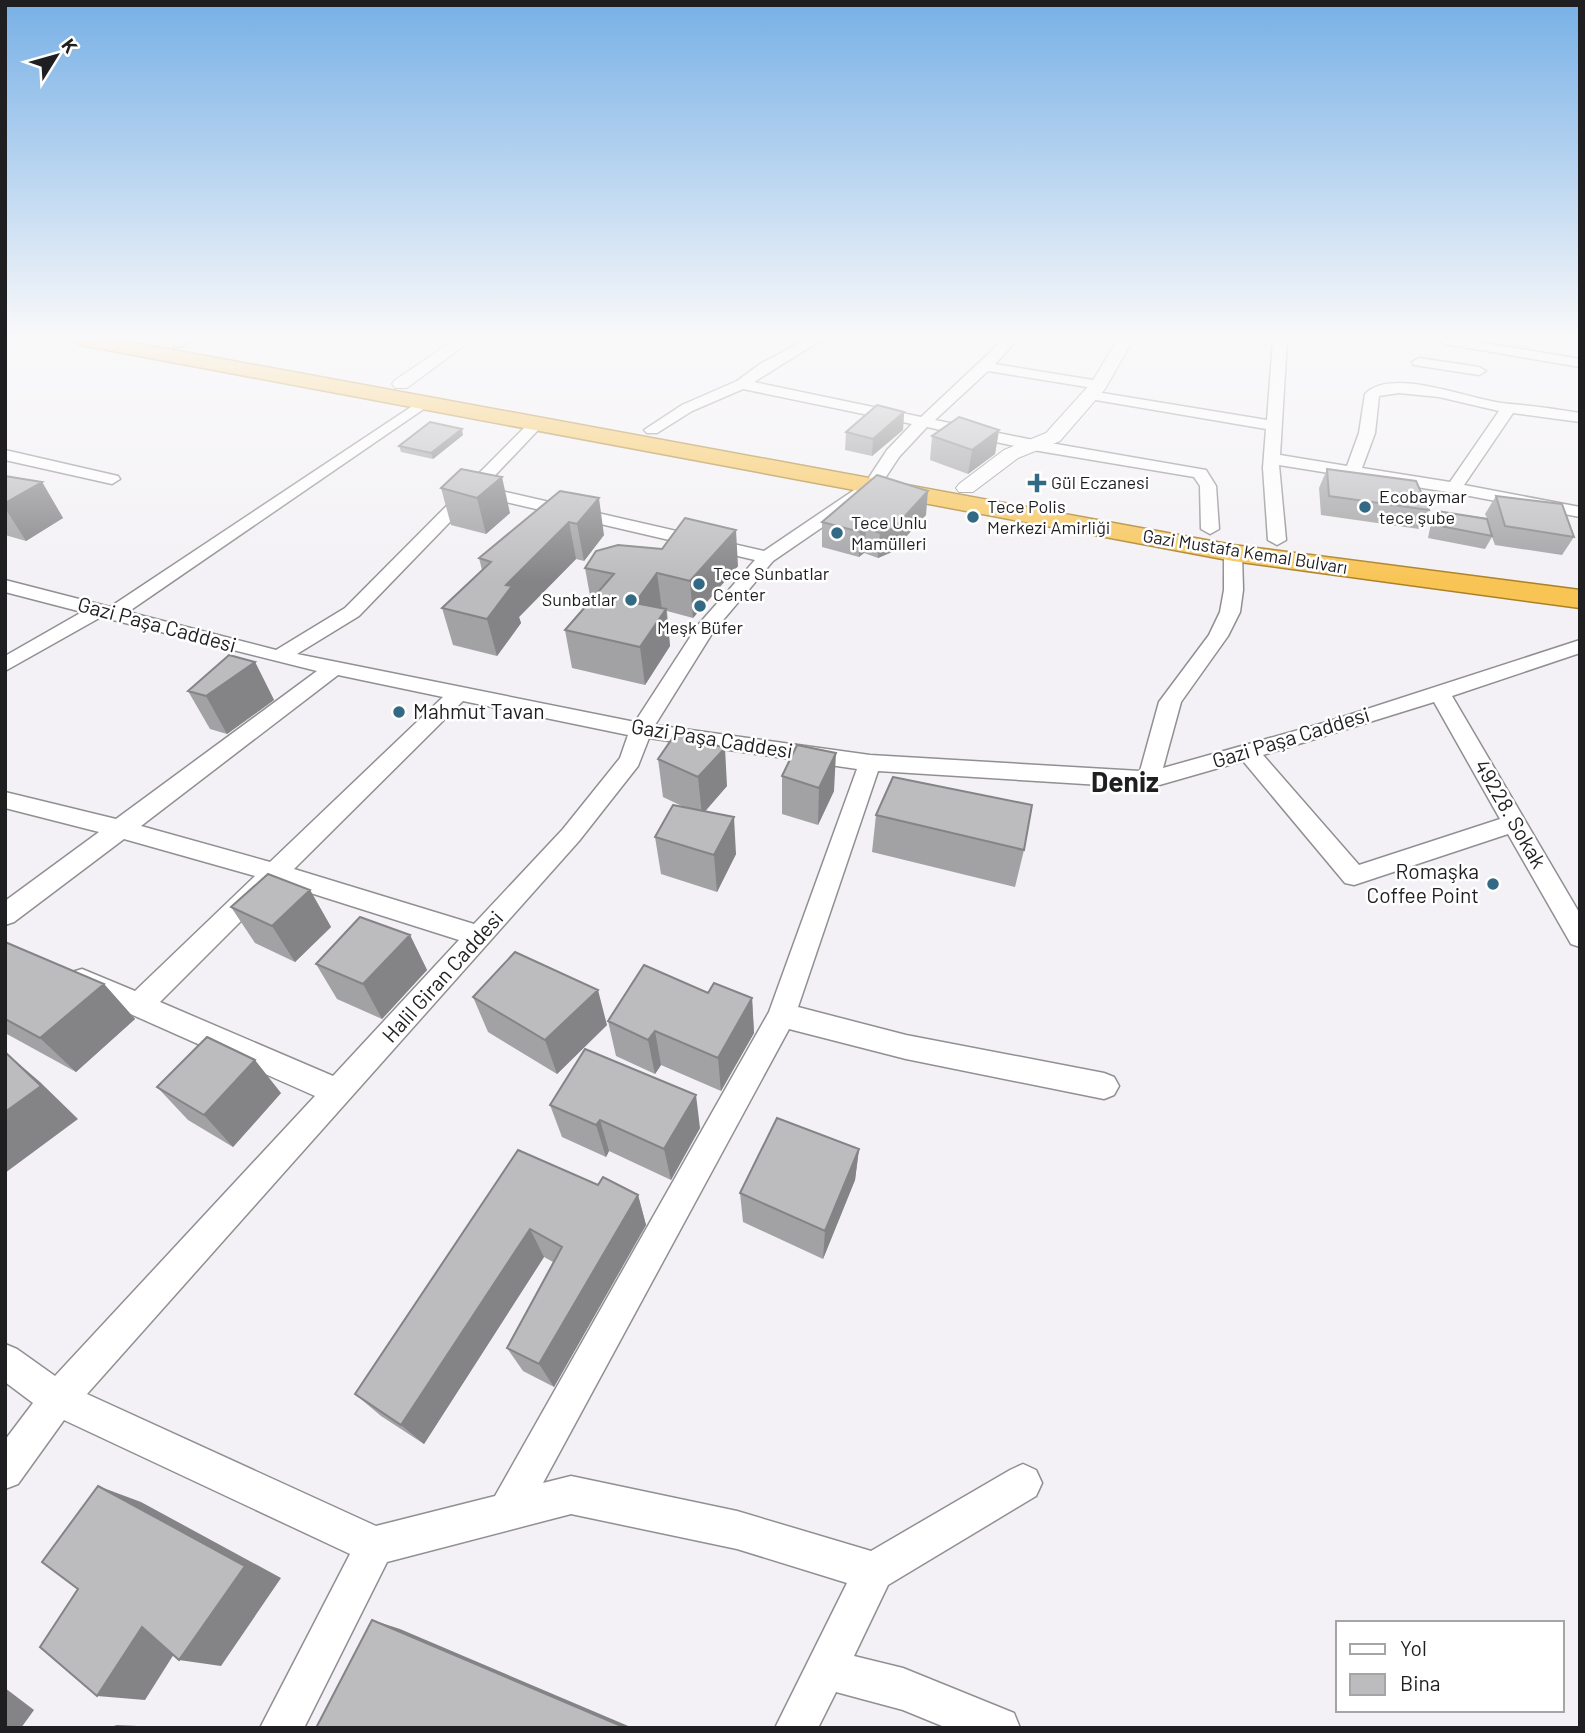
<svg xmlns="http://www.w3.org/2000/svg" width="1585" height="1733" viewBox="0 0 1585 1733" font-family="Barlow,sans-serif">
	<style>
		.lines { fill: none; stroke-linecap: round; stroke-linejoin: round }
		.minor-casing { stroke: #918f92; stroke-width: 3 }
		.tertiary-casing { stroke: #918f92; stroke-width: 2 }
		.trunk-casing { stroke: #ab8026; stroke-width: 3 }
		.minor { fill: #fff; fill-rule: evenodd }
		.tertiary { fill: #fff; fill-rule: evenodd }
		.trunk { fill: #f8c454; fill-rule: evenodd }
		.wall { fill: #a2a1a3 }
		.shaded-wall { fill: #848385 }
		.building { fill: #bcbbbe; stroke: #848385; stroke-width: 2 }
		.poi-dot { fill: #326984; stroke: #fff; stroke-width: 2.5 }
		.labels { text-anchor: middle; stroke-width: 5; stroke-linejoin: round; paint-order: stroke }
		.far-poi-label { font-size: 18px; fill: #1f1e20; stroke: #fff; text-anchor: start }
		.far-street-label { font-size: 18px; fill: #1f1e20; stroke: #fff }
		.street-label { font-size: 21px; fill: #1f1e20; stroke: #fff }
		.poi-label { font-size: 21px; fill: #1f1e20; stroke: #fff; text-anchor: start }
		.district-label { font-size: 28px; font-weight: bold; fill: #1f1e20; stroke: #fff }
	</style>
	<rect width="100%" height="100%" fill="#f3f1f5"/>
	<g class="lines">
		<g class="minor-casing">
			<path id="minor" d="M174,340H192L179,347L174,346Z
				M805,340H821L754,382L921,417L1003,340H1017L995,364L1099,381L1106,385L1099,389L988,371L935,420L1033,440L1206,470L1216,486L1219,529L1210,534L1201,529L1200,486L1194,477L1033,450L927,427L899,457L878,489L773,561L713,632L655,725L870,755L1140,771L1159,702L1209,635L1220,612L1224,590V553L1233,548L1242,553L1243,590L1240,612L1228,636L1181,702L1163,768L1327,722L1580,640V653L1452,696L1580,914V947L1571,944L1508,834L1354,885L1345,883L1243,761L1149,788L878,771L798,1007L906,1035L1104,1073L1114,1077L1119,1086L1114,1095L1104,1099L906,1059L789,1029L543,1483L571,1476L737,1511L871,1551L1010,1470L1023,1464L1036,1470L1042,1483L1036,1496L888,1585L854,1656L903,1668L1014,1713L1020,1728H947L903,1710L836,1692L818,1728H775L847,1583L737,1549L571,1514L387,1562L304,1728H260L350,1554L64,1420L18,1484L5,1489V1440L33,1403L5,1382V1344L17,1349L55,1376L315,1096L72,988L69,980L72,972L82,969L135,991L255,876L124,839L14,922L5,925V901L99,832L5,808V792L116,819L317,671L101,617L5,671V656L82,612L5,592V580L110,607L423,399L428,400L430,403L428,406L128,612L276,650L345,608L530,422L535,420L543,425L540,428L484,487L764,551L866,482L887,450L912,424L743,389L692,411L657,433H647L644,430L682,405L737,381L760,364ZM476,495L755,560L698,625L635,722L297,654L359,616ZM338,675L443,697L270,862L141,826ZM463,701L628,735L620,758L563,829L474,924L294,869ZM1434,702L1500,819L1359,865L1263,755ZM649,738L857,769L769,1012L495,1496L376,1526L87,1394L579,841L638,766ZM279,883L459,940L333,1076L160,1002Z
				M1273,340H1287L1280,455L1347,466L1359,433L1365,394C1393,365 1476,403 1511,404C1534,406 1557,409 1580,413V422L1513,413L1464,485L1580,507V517L1454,493L1279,465L1286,540L1277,545L1268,540L1263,468L1266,429L1090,399L1083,395L1090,391L1267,420ZM1399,393L1439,397L1499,411L1450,482L1362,468L1375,433L1379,396Z
				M1438,340H1467L1580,359V367L1445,344Z
				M1419,358L1479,367L1486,371L1479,375L1414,365L1412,362Z
				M5,450L118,476L120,479L112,484L5,460Z"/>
		</g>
		<g class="tertiary-casing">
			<path id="tertiary" d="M454,340H472L407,388H395L392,384L395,380Z
				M1117,340H1133L1105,389L1060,441L1018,458L973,492H959L956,488L959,484L1004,450L1046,433L1092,382Z"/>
		</g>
		<g class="trunk-casing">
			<path id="trunk" d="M75,340H119L1233,545L1580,590V608L1233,561L86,346L79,344Z"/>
		</g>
		<use href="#minor" class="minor"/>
		<use href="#tertiary" class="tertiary"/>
		<use href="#trunk" class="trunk"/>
	</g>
	<path class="wall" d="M904,412L903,430L872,456L845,450L846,432Z
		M999,430L995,454L968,474L930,460L932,436Z
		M463,435L433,459L401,452L399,446Z
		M461,469L510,513L486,534L451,525L441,488Z
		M1327,469L1429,510L1419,529L1321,515L1319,488Z
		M5,476L42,482L63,518L26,541L5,535Z
		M560,491L604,535L584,561L576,559L519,617L521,623L497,656L453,645L442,608L482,570L479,558Z
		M1496,496L1574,537L1562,555L1495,545L1492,537L1485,549L1428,538L1431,523L1437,511L1487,518L1485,514Z
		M926,515L892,552L878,558L864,553L859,557L822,547V522Z
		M738,566L693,618L667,611L670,646L645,685L572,668L565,630L591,601L585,568Z
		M255,662L274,700L227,734L210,729L188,691Z
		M658,759L727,786L705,811L736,854L717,892L661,874L655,837L686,808L663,797Z
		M782,776L834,791L818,825L782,814Z
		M876,815L1024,850L1015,887L872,852Z
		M310,890L331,927L295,962L255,943L231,907Z
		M410,935L427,970L382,1019L337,999L316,964Z
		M5,942L104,984L135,1019L76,1072L5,1033Z
		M708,993L752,998L754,1033L721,1091L661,1065L655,1074L616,1056L608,1021Z
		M473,997L607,1025L557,1074L488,1032Z
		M157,1087L281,1093L233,1147L188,1120Z
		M550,1105L700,1128L671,1180L609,1151L606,1157L562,1137Z
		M859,1149L855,1180L823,1259L743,1222L740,1193Z
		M518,1150L598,1185L638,1195L646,1225L554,1387L523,1371L507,1348L553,1262L544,1257L424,1444L381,1416L355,1394Z"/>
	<path class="shaded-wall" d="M904,412L903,430L872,456L873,439Z
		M462,429L463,435L433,459L431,453Z
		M999,430L995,454L968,474L972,450Z
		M502,477L510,513L486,534L477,498Z
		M42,482L63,518L26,541L5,508V503Z
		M928,491L926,515L892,552L878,558L880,533Z
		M599,498L604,535L584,561L577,524Z
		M569,522L576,559L519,617L521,623L497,656L487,619L506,585Z
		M866,528L864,553L859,557L860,532Z
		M736,530L738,566L693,618L690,581Z
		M657,573L662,610L635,603Z
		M666,609L670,646L645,685L640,647Z
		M255,662L274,700L227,734L206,696Z
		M725,748L727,786L702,815L698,777Z
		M836,753L834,791L818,825L819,788Z
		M734,817L736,854L717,892L714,855Z
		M310,890L331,927L295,962L272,926Z
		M410,935L427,970L382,1019L363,984Z
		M104,984L135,1019L76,1072L40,1038Z
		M598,990L607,1025L557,1074L545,1040Z
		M752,998L754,1033L721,1091L718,1058Z
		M655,1031L661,1065L655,1074L648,1040Z
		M5,1052L40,1082L78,1119L5,1173Z
		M255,1060L281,1093L233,1147L204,1115Z
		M696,1095L700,1128L671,1180L664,1149Z
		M600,1120L609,1151L606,1157L596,1125Z
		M859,1149L855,1180L823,1259L825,1231Z
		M638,1195L646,1225L554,1387L539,1364Z
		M530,1229L544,1257L424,1444L401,1425Z
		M98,1486L141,1502L281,1578L221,1666L179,1660Z
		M372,1620L400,1629L633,1728H626Z
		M142,1627L186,1635L145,1700L97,1696Z
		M5,1688L34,1710L21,1728H5Z
		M114,1725L162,1727L164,1728H122Z"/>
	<path class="building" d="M877,405L904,412L873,439L846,432Z
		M959,417L999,430L972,450L932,436Z
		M430,422L462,429L431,453L399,446Z
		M461,469L502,477L477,498L441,488Z
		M1327,469L1416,481L1429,510L1329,496Z
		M877,475L928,491L894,528L880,533L866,528L860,532L822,522Z
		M5,476L42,482L5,503Z
		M560,491L599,498L577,524L569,522L506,585L512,586L487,619L442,608L491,562L479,558Z
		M1496,496L1562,504L1574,537L1505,526Z
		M1437,511L1487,519L1492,536L1435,525Z
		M685,518L736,530L690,581L657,573L635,603L666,609L640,647L565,630L614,574L585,568L596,551L618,545L662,549Z
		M229,655L255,662L206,696L188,691Z
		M676,733L725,748L698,777L658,759Z
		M797,745L836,753L819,788L782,776Z
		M893,777L1032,805L1024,850L876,815Z
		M673,805L734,817L714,855L655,837Z
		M268,874L310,890L272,926L231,907Z
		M360,917L410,935L363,984L316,964Z
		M5,942L104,984L40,1038L5,1019Z
		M515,952L598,990L545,1040L473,997Z
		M644,965L708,993L714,983L752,998L718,1058L655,1031L648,1040L608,1021Z
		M207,1037L255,1060L204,1115L157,1087Z
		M585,1049L696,1095L664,1149L600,1120L596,1125L550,1105Z
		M5,1052L41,1086L5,1112Z
		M777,1118L859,1149L825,1231L740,1193Z
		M518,1150L598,1185L603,1177L638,1195L539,1364L507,1348L562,1247L530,1229L401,1425L355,1394Z
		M98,1486L245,1566L179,1660L142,1627L97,1696L40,1647L78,1589L42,1562Z
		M372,1620L626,1728H316Z"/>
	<linearGradient id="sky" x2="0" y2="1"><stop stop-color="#77b0e6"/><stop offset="0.58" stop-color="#faf9fa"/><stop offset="1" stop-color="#faf9fa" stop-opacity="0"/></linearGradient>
	<rect width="1585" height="582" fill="url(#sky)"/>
	<g class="poi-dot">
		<path d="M1033.5 472.5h7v7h7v7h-7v7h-7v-7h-7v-7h7z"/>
		<circle cx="1365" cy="507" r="7"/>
		<circle cx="973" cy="517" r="7"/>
		<circle cx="837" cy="533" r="7"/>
		<circle cx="699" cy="584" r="7"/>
		<circle cx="631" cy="600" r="7"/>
		<circle cx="700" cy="606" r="7"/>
		<circle cx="399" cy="712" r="7"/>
		<circle cx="1493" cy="884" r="7"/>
	</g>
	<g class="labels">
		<g class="far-poi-label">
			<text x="1051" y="489">Gül Eczanesi</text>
			<text x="1379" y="503">Ecobaymar<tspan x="1379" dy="21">tece şube</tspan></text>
			<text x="987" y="513">Tece Polis<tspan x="987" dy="21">Merkezi Amirliği</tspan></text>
			<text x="851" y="529">Tece Unlu<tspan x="851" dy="21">Mamülleri</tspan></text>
			<text x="713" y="580">Tece Sunbatlar<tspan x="713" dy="21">Center</tspan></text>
			<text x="617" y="606" text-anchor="end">Sunbatlar</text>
			<text x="700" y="634" text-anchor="middle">Meşk Büfer</text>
		</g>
		<g class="far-street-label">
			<text transform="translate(1245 552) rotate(9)" y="6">Gazi Mustafa Kemal Bulvarı</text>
		</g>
		<g class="street-label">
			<text transform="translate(157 625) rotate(15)" y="7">Gazi Paşa Caddesi</text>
			<text transform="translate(1291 738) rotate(-17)" y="7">Gazi Paşa Caddesi</text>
			<text transform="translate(712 739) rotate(9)" y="7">Gazi Paşa Caddesi</text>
			<text transform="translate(1510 814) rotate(60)" y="7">49228. Sokak</text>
			<text transform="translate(443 977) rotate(-48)" y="7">Halil Giran Caddesi</text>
		</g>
		<g class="poi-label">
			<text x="413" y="719">Mahmut Tavan</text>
			<text x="1479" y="879" text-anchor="end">Romaşka<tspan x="1479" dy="24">Coffee Point</tspan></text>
		</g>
		<g class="district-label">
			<text x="1125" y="792">Deniz</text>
		</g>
	</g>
	<rect width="1585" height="1733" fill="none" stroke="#1f1e20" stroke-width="14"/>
	<rect x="1336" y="1621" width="228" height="91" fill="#ffffff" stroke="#a5a5a6" stroke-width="2"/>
	<rect x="1350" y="1644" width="35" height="10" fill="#ffffff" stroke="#a5a5a6" stroke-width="2"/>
	<text x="1400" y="1656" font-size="21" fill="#1f1e20">Yol</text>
	<rect x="1350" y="1674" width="35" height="21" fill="#bcbbbe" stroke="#a5a5a6" stroke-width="2"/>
	<text x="1400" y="1691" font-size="21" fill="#1f1e20">Bina</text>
	<g transform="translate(56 56) rotate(53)" stroke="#ffffff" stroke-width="5" paint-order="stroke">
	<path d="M0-5L12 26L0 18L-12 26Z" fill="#1f1e20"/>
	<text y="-10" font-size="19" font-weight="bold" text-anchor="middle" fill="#1f1e20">K</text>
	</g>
</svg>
